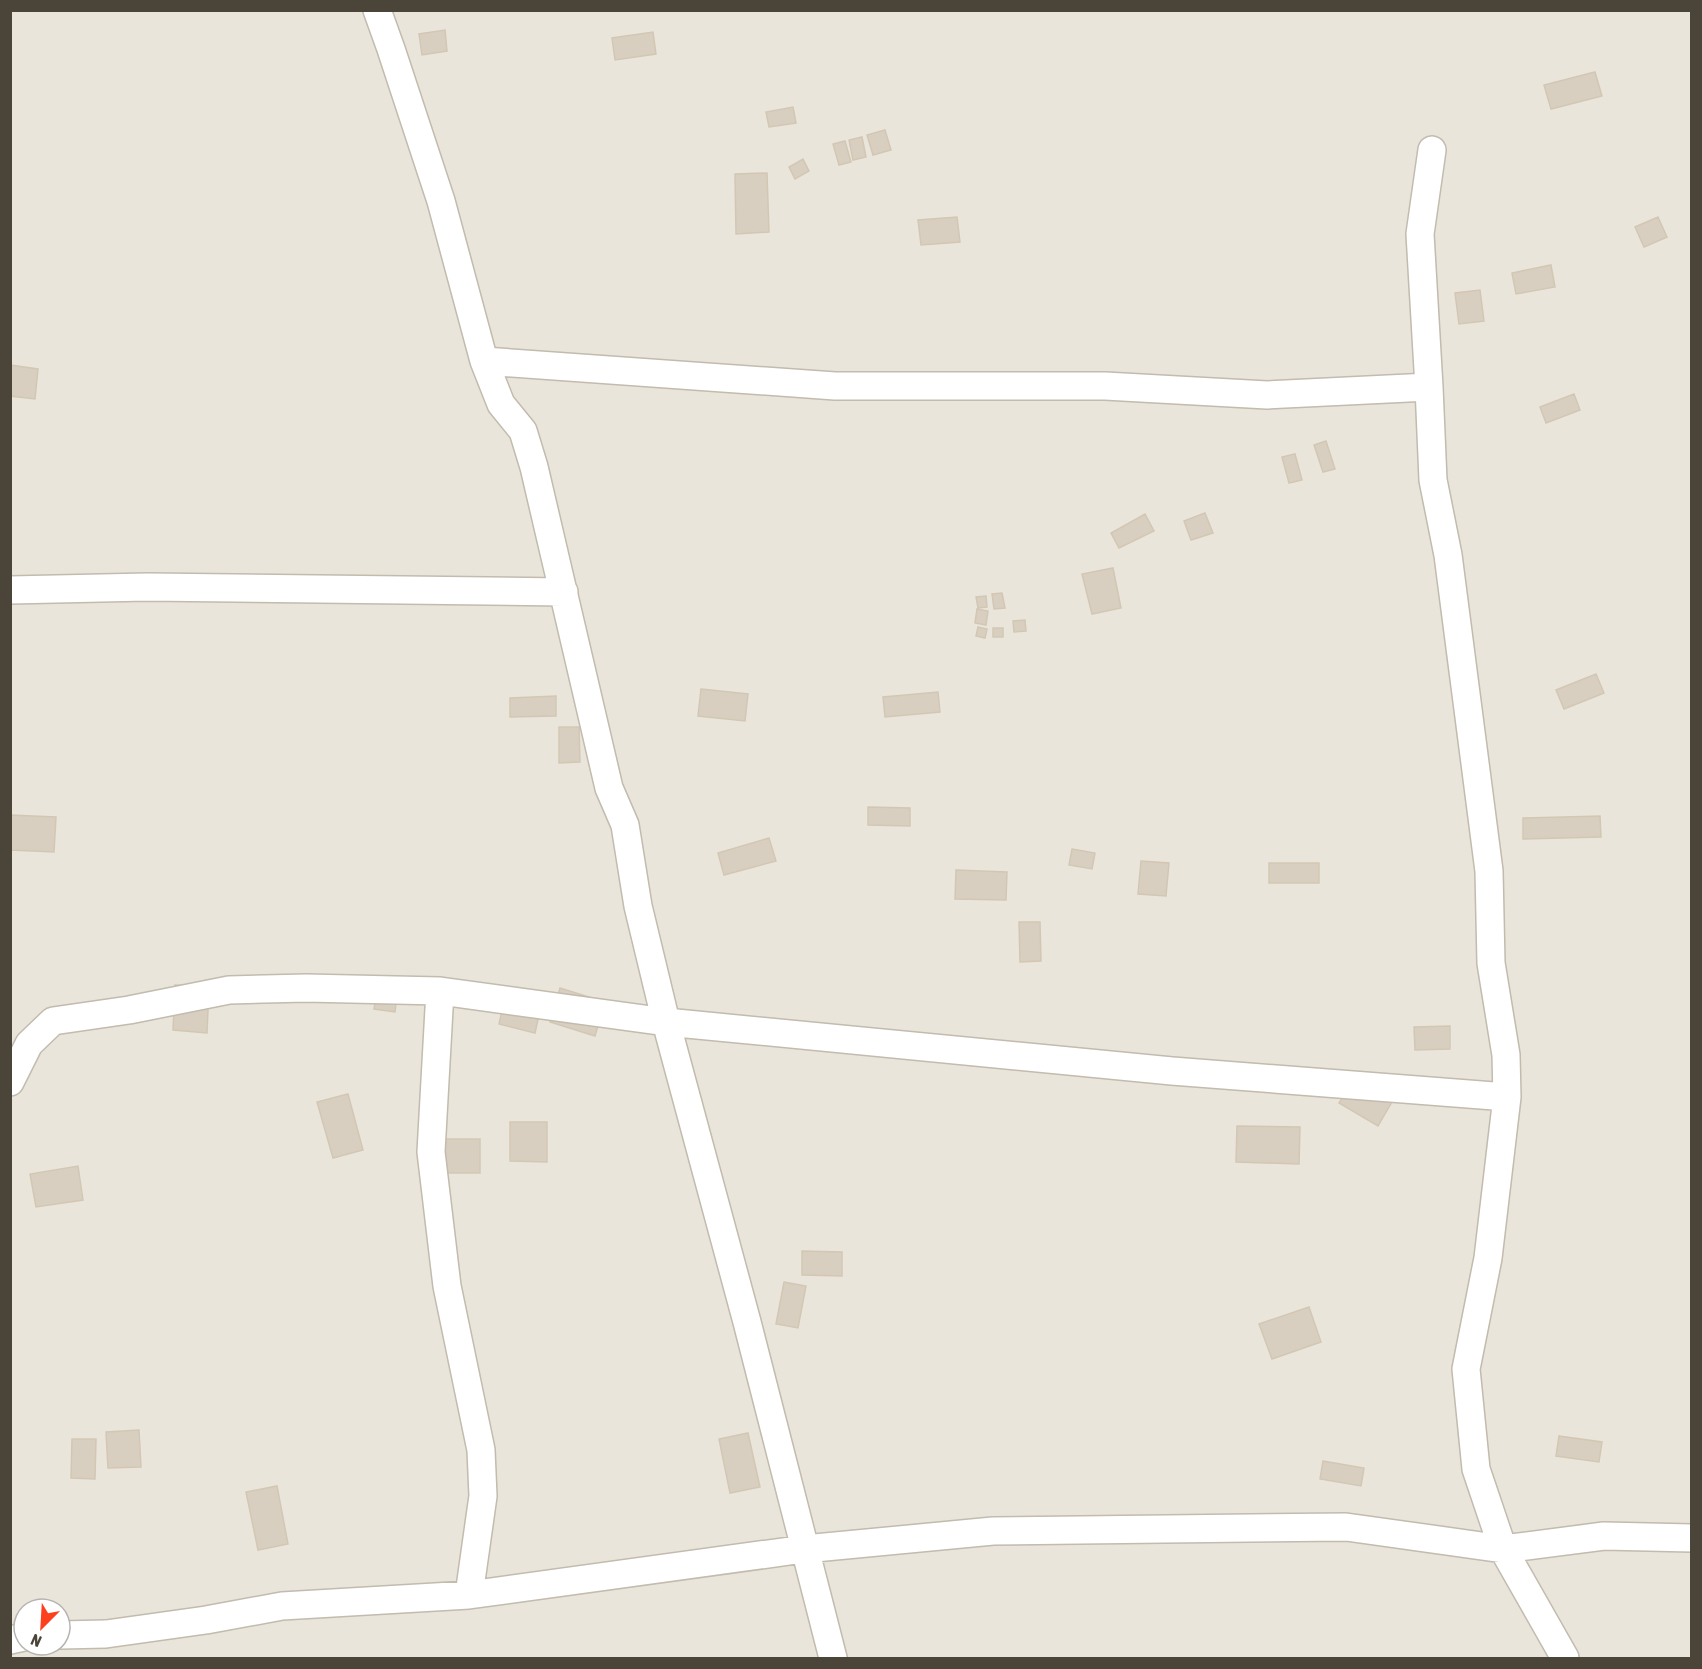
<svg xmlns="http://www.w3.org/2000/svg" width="1702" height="1669" viewBox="0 0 1702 1669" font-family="'Asap Condensed',sans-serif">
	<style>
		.residential { fill: #eae5da; fill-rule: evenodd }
		.building { fill: #d8cfc1; stroke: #d3c7b4; stroke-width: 1.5 }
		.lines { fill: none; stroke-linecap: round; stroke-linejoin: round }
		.street-casing { stroke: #c2bbae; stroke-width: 30 }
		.street { stroke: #fff; stroke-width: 27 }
	</style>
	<rect width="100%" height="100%" fill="#f6f3ec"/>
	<path class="residential" d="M11,11H1691V1658H11ZM24,1609H60V1645H24Z"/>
	<path class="building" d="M445,30L447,51L422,55L419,34Z
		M653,32L656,54L615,60L612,38Z
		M1595,72L1602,96L1551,109L1544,85Z
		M793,107L796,123L769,127L766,112Z
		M885,130L891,150L873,155L867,135Z
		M862,137L866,157L853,160L849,140Z
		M845,141L851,162L839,165L833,144Z
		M803,159L809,171L795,179L789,167Z
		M767,173L769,232L736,234L735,174Z
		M957,217L960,242L921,245L918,220Z
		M1658,217L1667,237L1644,247L1635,227Z
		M1551,265L1555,287L1516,294L1512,273Z
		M1480,290L1484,321L1459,324L1455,293Z
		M10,365L38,369L35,399L10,396Z
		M1574,394L1580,410L1546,423L1540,407Z
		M1326,441L1335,469L1323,472L1314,445Z
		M1295,454L1302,480L1289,483L1282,457Z
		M1205,513L1213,533L1191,540L1184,521Z
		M1145,514L1154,531L1119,548L1111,533Z
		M1113,568L1121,608L1092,614L1082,574Z
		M1002,593L1005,608L994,609L992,594Z
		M986,596L987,607L978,608L976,597Z
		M977,609L988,611L986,625L975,623Z
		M1025,620L1026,631L1014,632L1013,621Z
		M978,627L987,629L985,638L976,636Z
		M993,628H1003V637H993Z
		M1596,674L1604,693L1564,709L1556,690Z
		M701,689L748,694L745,721L698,716Z
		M938,692L940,712L885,717L883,697Z
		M556,696V716L510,717V698Z
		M559,727H579L580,762L559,763Z
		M868,807L910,808V826L868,825Z
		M10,815L56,817L54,852L10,850Z
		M1600,816L1601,837L1523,839V818Z
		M769,838L776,861L724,875L718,853Z
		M1072,849L1095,853L1092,869L1069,865Z
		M1141,861L1169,863L1166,896L1138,894Z
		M1269,863H1319V883H1269Z
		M956,870L1007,872L1006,900L955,899Z
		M1019,922H1040L1041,961L1020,962Z
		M379,977L399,980L395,1012L374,1009Z
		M175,985L209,987L207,1033L173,1030Z
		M560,988L605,1002L595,1036L550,1022Z
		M507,989L543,997L535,1033L499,1024Z
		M1450,1026V1049L1415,1050L1414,1027Z
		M1358,1072L1396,1095L1378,1126L1339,1103Z
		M348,1094L363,1150L333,1158L317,1102Z
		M510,1122H547V1162L510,1161Z
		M1237,1126L1300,1127L1299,1164L1236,1162Z
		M441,1139H480V1173H441Z
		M78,1166L83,1200L36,1207L30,1174Z
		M802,1251L842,1252V1276L802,1275Z
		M784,1282L806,1286L798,1328L776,1324Z
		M1309,1307L1321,1342L1272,1359L1259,1324Z
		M139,1430L141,1467L108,1468L106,1432Z
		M748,1433L760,1487L730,1493L719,1439Z
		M1559,1436L1602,1442L1599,1462L1556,1456Z
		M72,1439H96L95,1479L71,1478Z
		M1323,1461L1364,1468L1361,1486L1320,1479Z
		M277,1486L288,1544L258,1550L246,1492Z"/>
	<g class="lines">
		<g class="street-casing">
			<path id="street" d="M377,10L391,49L441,201L484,361L501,404L523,431L534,467L609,788L625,825L638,906L666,1022L747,1322L833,1658
				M1432,150L1420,234L1429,387L1433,480L1448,555L1489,871L1491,963L1506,1055L1507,1097L1488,1258L1466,1369L1476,1469L1503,1549L1565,1658
				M484,361L835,386H1105L1267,395L1429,387
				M10,590L147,587L564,592
				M440,991L431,1152L447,1286L481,1450L483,1496L469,1595
				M10,1082L29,1044L53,1021L129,1010L229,990L306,988L440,991L666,1022L1172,1071L1507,1097
				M60,1635L106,1634L206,1620L282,1606L469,1595L804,1549L993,1531L1346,1527L1503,1549L1604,1536L1692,1538
				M10,1640L24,1637"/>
		</g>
		<use href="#street" class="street"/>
	</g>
	<rect width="1702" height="1669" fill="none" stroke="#4b4439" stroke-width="24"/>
	<g transform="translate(42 1627) rotate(204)"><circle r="28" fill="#ffffff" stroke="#b7b4b0" stroke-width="1.5"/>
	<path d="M0-4.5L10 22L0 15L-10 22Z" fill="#fc3f1d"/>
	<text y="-9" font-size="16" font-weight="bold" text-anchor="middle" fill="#4b4439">N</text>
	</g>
</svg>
